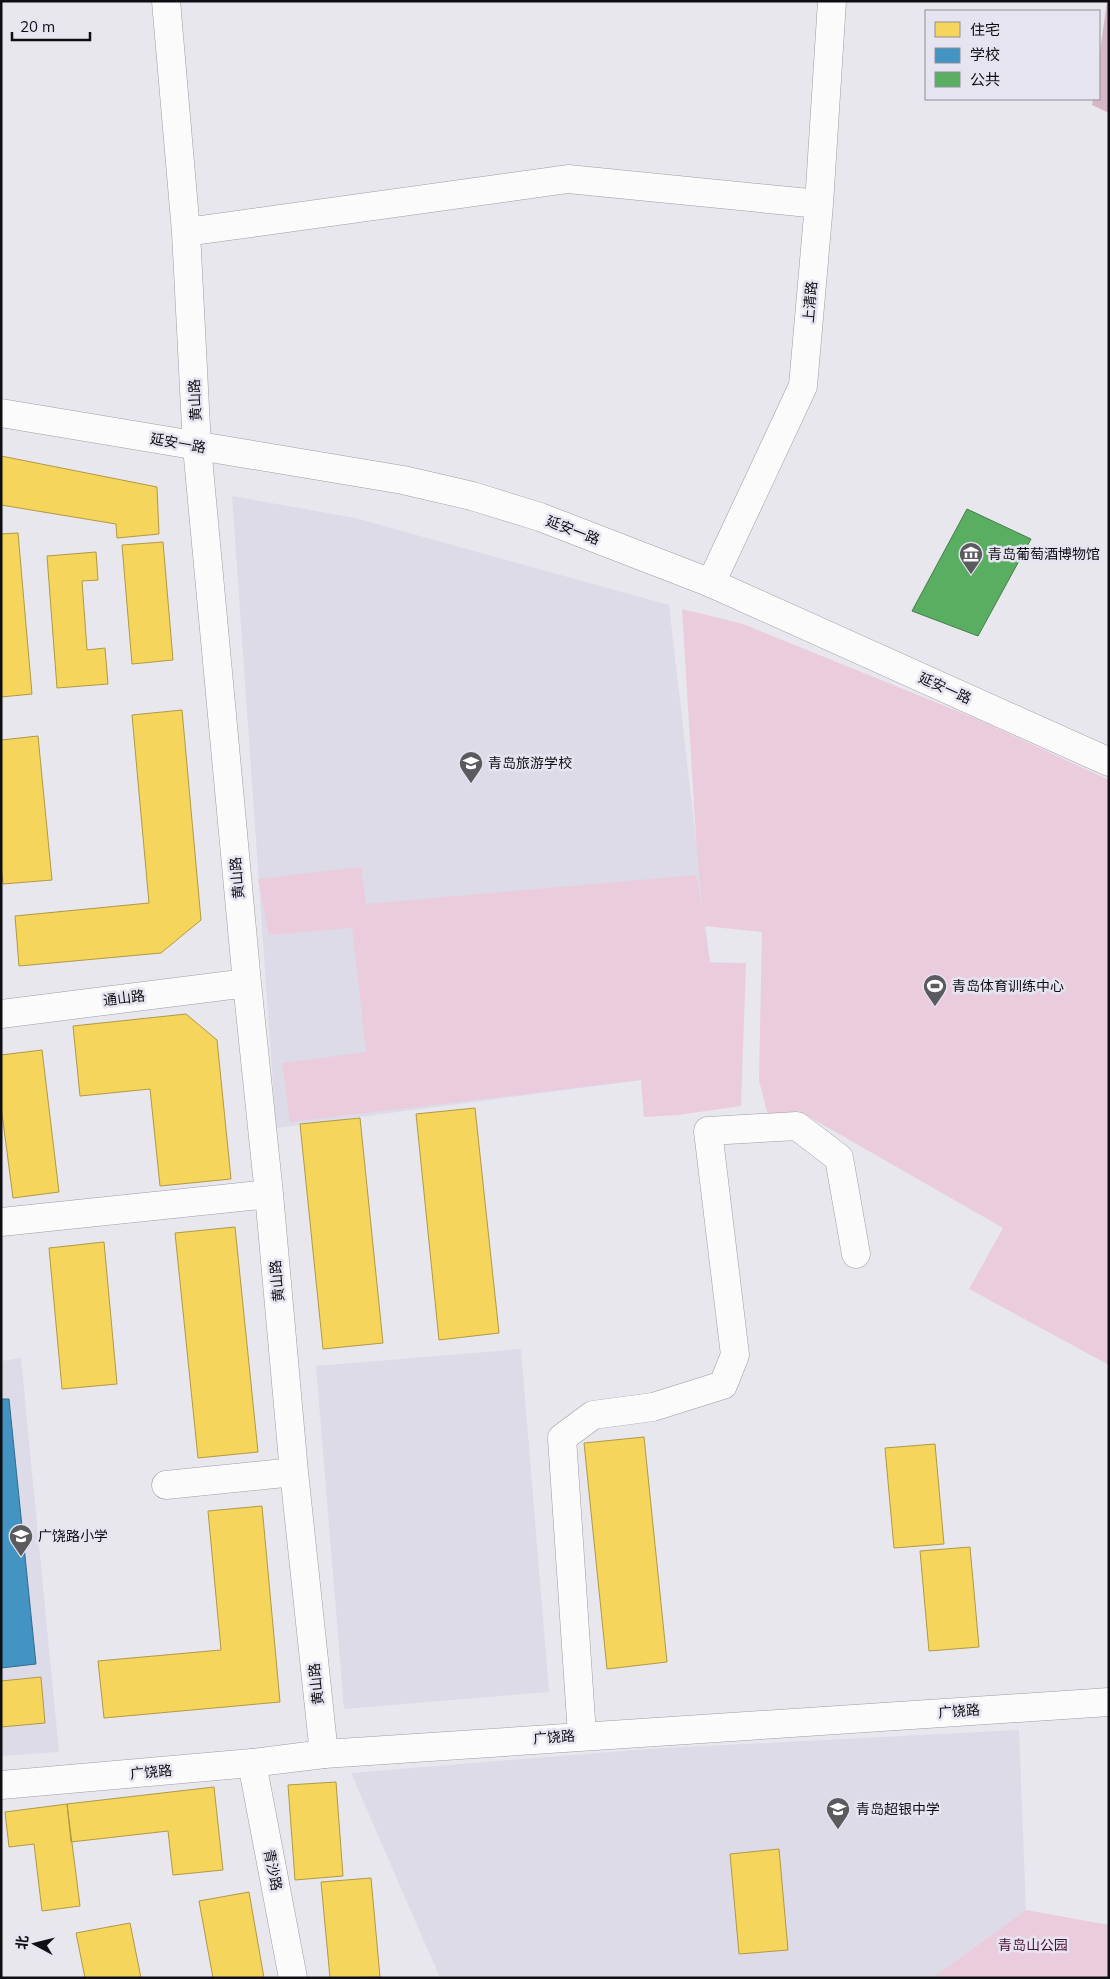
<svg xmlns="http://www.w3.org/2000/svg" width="1110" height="1979" viewBox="0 0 1110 1979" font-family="Mulish,'Noto Sans SC',sans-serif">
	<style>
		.built { fill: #dddbe8 }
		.green { fill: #ebccdc }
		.forest { fill: #d5b7c7 }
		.homes { fill: #f6d55c; stroke: #b19946 }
		.schools { fill: #4393c3; stroke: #336b8e }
		.public { fill: #5aae61; stroke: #447e49 }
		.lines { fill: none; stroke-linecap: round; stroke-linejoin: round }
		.minor-casing { stroke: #9d9ca1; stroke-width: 29 }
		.tertiary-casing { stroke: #9d9ca1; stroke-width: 29 }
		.secondary-casing { stroke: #9d9ca1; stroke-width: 29 }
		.minor { stroke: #fcfbfc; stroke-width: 28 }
		.tertiary { stroke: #fcfbfc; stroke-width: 28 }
		.secondary { stroke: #fcfbfc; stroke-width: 28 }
		.labels { text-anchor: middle; stroke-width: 5; stroke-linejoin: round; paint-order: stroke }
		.street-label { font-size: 14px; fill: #0f0e12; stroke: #e6e4f0 }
		.poi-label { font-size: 14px; fill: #0f0e12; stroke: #e6e4f0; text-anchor: start }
		.park-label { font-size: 14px; fill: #500e34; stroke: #e6e4f0 }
	</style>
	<rect width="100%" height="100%" fill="#e8e7ed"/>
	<path class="built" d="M232,496L355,518L669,605L710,962L746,963L644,1117L641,1080L276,1128Z
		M521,1349L549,1692L344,1709L316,1366Z
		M21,1358L59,1752L1,1756V1361Z
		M1019,1730L1026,1910L932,1978H440L351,1773L647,1749Z"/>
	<path class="green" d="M682,609L743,624L977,719L1109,780V1365L969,1289L1003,1228L799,1111L768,1115L759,1081L762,932L704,926L710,963H746L741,1106L678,1115L644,1117L641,1080L290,1122L282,1063L366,1052L352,928L269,935L258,879L361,867L366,904L696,875L703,912L697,854Z
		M1026,1910L1109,1925V1978H932Z"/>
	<path class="forest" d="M1107,1H1109V113L1092,105L1093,99H1099V59Z"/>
	<path class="homes" d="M1,456L157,487L159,534L117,538L116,524L1,505Z
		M18,533L32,694L1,697V534Z
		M163,542L173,660L132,664L122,545Z
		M96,552L98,580L82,581L87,650L105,648L108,684L57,688L47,556Z
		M182,710L201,920L161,953L19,966L15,916L149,903L132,715Z
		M38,736L52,880L3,884L1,864V740Z
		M186,1014L217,1040L231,1179L160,1186L150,1089L80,1096L73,1026Z
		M42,1050L59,1192L13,1198L1,1106V1055Z
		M475,1108L499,1333L439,1340L416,1114Z
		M360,1118L383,1343L323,1349L300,1124Z
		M235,1227L258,1452L198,1458L175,1233Z
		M104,1242L117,1384L62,1389L49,1248Z
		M644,1437L667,1662L607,1669L584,1443Z
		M935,1444L944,1544L894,1548L885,1448Z
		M262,1506L280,1702L104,1718L98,1661L221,1650L208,1511Z
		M970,1547L979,1647L929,1651L920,1551Z
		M41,1677L45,1723L1,1727V1681Z
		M336,1782L343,1876L295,1880L288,1785Z
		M214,1787L223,1870L173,1875L168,1831L71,1842L67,1804Z
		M67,1804L80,1906L42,1911L34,1844L9,1847L5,1812Z
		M779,1849L788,1950L739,1954L730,1854Z
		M371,1878L380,1977L330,1978L321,1882Z
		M249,1892L264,1978H213L199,1901Z
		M130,1923L141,1978H85L76,1933Z"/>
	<path class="schools" d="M1,1399H9L36,1664L1,1668Z"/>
	<path class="public" d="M967,509L1031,539L978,636L912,611Z"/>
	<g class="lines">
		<g class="minor-casing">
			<path id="minor" d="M166,1L186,232L197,447L247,983L269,1194L294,1472L324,1754
				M186,232L568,179L819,204
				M711,583L803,386L819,204L832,1
				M1,1014L247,983
				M1,1222L269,1194
				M166,1485L294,1472
				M582,1735L562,1438L593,1415L653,1407L723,1385L735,1355L708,1131L797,1126L839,1158L856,1254
				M252,1763L293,1978"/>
		</g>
		<g class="tertiary-casing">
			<path id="tertiary" d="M1,1785L252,1763L324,1754L1109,1702"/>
		</g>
		<g class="secondary-casing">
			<path id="secondary" d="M1,413L403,480L472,496L540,517L711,583L1109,762"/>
		</g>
		<use href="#minor" class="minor"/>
		<use href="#tertiary" class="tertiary"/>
		<use href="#secondary" class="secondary"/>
	</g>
	<defs>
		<g id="museum-pin" transform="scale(1.25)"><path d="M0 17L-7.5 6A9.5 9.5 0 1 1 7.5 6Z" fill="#5b5a5f" stroke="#e6e4f0"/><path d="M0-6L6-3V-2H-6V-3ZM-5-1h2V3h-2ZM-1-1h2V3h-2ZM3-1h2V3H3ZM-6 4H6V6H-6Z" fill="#fff"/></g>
		<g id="school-pin" transform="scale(1.25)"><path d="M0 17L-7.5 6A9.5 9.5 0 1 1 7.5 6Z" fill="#5b5a5f" stroke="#e6e4f0"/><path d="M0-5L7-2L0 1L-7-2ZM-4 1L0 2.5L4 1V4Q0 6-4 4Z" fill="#fff"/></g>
		<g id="stadium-pin" transform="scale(1.25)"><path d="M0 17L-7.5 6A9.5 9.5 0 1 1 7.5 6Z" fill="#5b5a5f" stroke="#e6e4f0"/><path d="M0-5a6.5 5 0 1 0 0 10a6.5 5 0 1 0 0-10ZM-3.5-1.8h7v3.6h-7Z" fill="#fff"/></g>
	</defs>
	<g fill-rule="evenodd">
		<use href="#museum-pin" x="971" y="554"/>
		<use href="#school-pin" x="471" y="763"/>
		<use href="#stadium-pin" x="935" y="986"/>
		<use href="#school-pin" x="21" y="1536"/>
		<use href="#school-pin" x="838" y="1809"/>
	</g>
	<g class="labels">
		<g class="street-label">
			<text transform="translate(810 302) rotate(-85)" y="5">上清路</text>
			<text transform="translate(195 400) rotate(-93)" y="5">黄山路</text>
			<text transform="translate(178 443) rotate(10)" y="5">延安一路</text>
			<text transform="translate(573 530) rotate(21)" y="5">延安一路</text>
			<text transform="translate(945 688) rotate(24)" y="5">延安一路</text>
			<text transform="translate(237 878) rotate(-95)" y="5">黄山路</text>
			<text transform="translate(124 998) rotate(-7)" y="5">通山路</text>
			<text transform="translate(277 1281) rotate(-95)" y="5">黄山路</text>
			<text transform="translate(316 1684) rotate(-96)" y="5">黄山路</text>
			<text transform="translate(959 1711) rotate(-4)" y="5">广饶路</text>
			<text transform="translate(554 1737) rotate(-4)" y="5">广饶路</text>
			<text transform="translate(151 1772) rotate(-5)" y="5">广饶路</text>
			<text transform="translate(273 1870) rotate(79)" y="5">青沙路</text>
		</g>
		<g class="poi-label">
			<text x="988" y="559">青岛葡萄酒博物馆</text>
			<text x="488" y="768">青岛旅游学校</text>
			<text x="952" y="991">青岛体育训练中心</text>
			<text x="38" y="1541">广饶路小学</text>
			<text x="856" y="1814">青岛超银中学</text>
		</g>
		<g class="park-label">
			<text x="1033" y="1950">青岛山公园</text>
		</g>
	</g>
	<rect width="1110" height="1979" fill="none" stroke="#0f0e12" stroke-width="5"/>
	<rect x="925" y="10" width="175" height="90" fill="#e6e4f0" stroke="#908e97"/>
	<rect x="935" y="22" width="25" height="15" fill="#f6d55c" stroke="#908e97"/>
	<text x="970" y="35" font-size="15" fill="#0f0e12">住宅</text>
	<rect x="935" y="48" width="25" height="15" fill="#4393c3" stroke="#908e97"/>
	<text x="970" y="60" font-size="15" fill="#0f0e12">学校</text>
	<rect x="935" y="72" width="25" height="15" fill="#5aae61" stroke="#908e97"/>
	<text x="970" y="85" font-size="15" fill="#0f0e12">公共</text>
	<g transform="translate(35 1944) rotate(277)" stroke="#e6e4f0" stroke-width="4" paint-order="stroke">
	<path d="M0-4L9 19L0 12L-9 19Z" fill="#0f0e12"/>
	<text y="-8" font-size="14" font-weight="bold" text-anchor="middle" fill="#0f0e12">北</text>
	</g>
	<path d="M12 32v8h78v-8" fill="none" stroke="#0f0e12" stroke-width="2.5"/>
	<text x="20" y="32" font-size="15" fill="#0f0e12" stroke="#e6e4f0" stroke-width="4" paint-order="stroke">20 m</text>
</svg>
